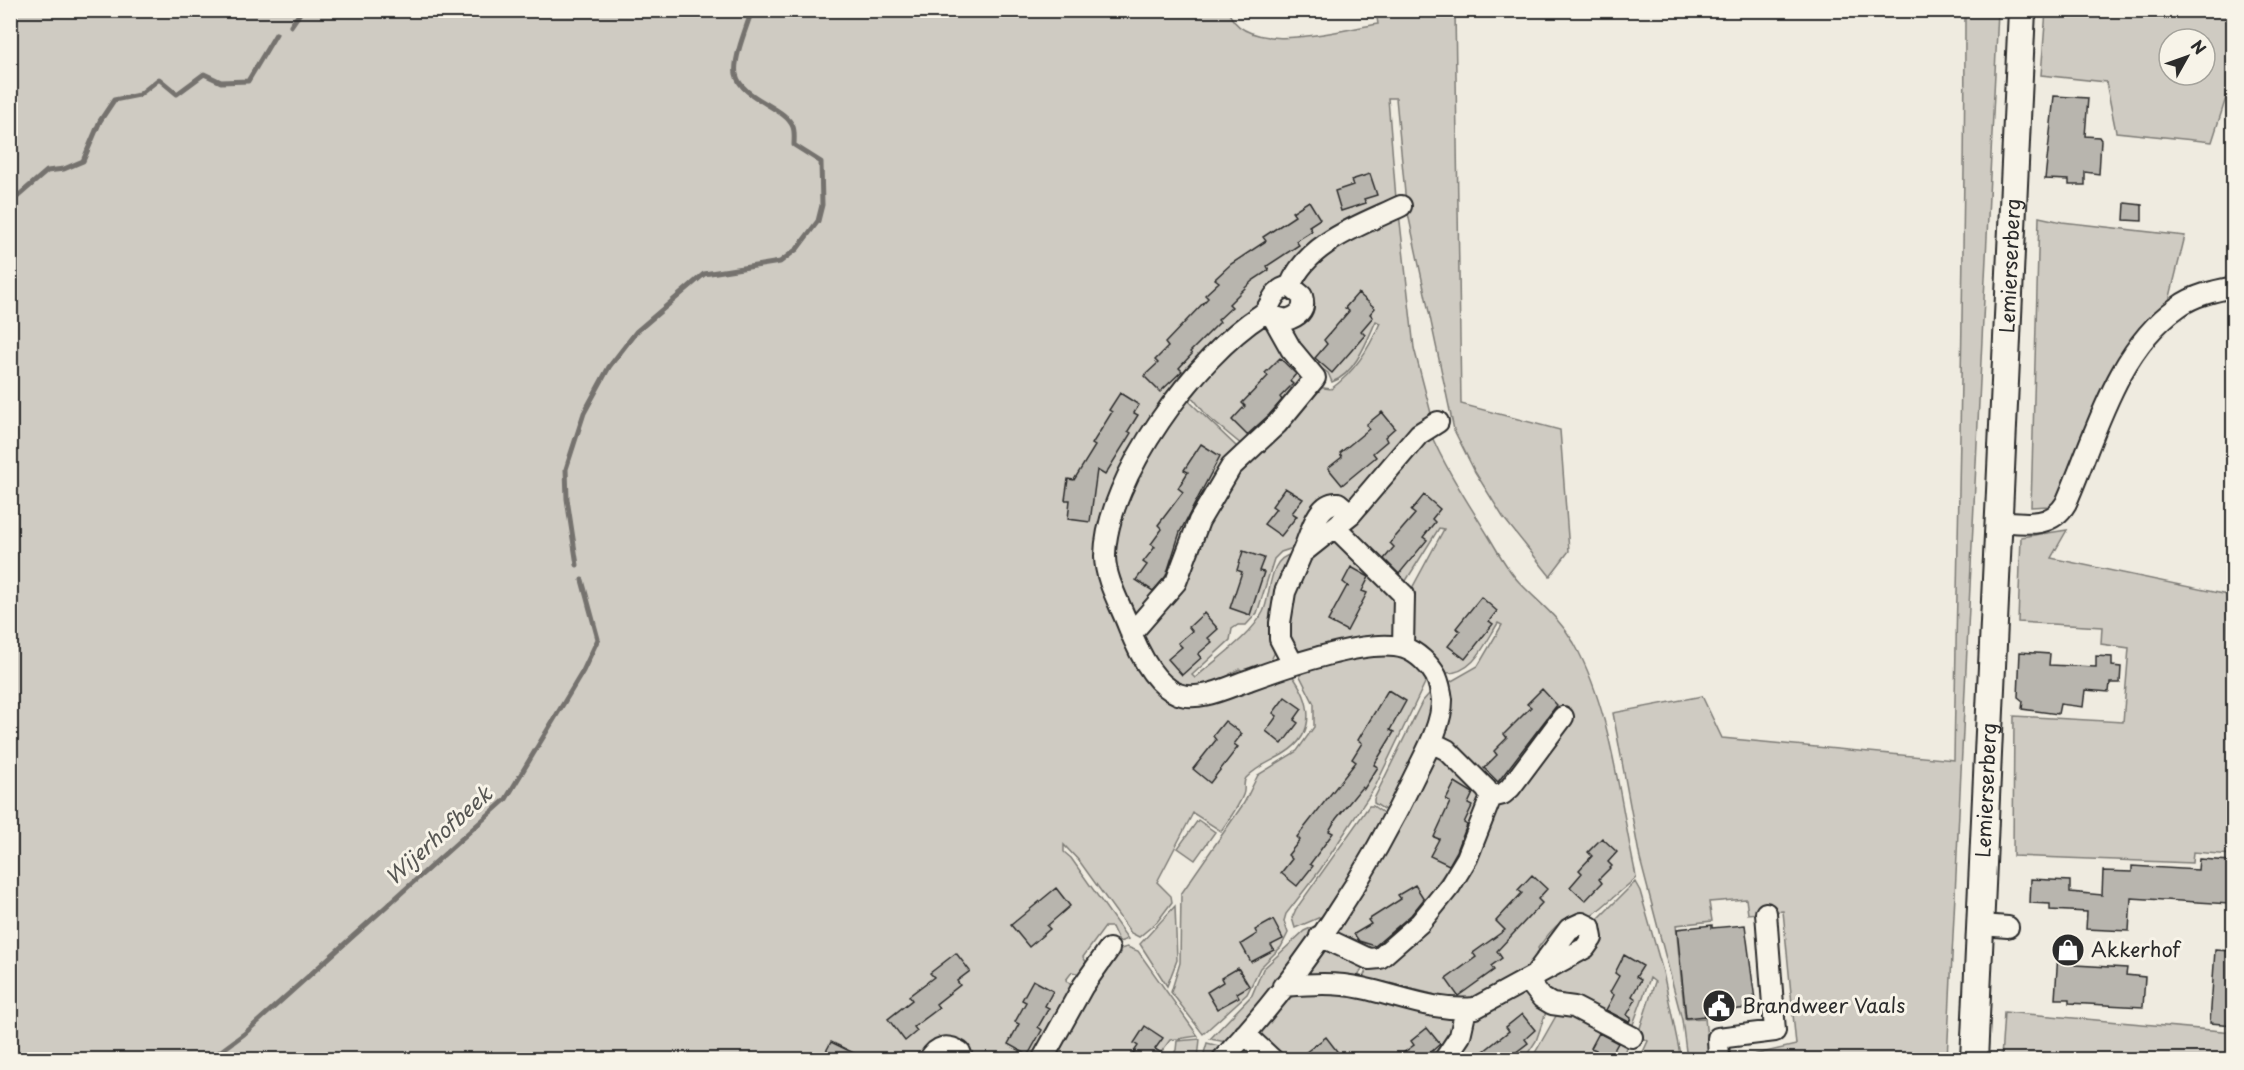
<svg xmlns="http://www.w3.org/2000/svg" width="2244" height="1070" viewBox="0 0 2244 1070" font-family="'Playpen Sans',sans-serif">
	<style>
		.green { fill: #cfcbc2; stroke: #7d7b76; stroke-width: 1.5; fill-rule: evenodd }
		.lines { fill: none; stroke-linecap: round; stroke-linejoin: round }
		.stream { stroke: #74726e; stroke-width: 5 }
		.building { fill: #b8b5ae; stroke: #2b2b2b; stroke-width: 1.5 }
		.minor-casing { stroke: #2b2b2b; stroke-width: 24 }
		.major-casing { stroke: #2b2b2b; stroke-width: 30 }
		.minor { stroke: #f7f3e8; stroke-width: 20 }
		.major { stroke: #f7f3e8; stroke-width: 26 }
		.labels { text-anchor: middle; stroke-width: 6; stroke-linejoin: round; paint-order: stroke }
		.street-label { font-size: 20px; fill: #2b2b2b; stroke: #f7f3e8 }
		.poi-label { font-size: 20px; fill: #2b2b2b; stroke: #f7f3e8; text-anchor: start }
		.water-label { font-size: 21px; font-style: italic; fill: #555552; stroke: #f7f3e8 }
	</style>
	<rect width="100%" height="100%" fill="#efebe0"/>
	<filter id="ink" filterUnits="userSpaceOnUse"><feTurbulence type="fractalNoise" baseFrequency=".0167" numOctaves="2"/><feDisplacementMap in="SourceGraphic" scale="12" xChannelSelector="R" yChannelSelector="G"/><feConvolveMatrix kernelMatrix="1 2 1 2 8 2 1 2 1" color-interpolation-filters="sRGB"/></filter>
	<g filter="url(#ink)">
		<path class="green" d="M1228,10C1243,59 1343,29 1378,24L1376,11H1455L1461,404L1560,430L1569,551L1550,576L1503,517L1475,472L1454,430L1406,204L1396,98H1388L1396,199L1284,280L1189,376L1100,548L1168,693L1291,674C1312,701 1317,733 1285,753C1271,762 1258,765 1246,778C1242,783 1246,789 1243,795C1238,808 1229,819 1221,831L1193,813L1157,882L1171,896L1172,902L1157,922L1139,937L1131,933L1080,862L1064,845V852L1071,858L1128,939L1119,942L1112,927H1105L1083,957L1087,963L1081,974L1072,972L1066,980L1073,987L1037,1059H967L956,1045L934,1039L921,1060L11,1059V11Z
			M1965,11H1998L1947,1059H1736L1796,1045L1783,911L1748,914L1746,899L1709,902L1712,921L1676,925L1685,1019L1705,1018L1709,1059H1687L1682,1020L1640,859L1613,713L1702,696L1722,738L1954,760C1958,510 1965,260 1965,11Z
			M2046,11H2233V76L2212,142L2116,132L2106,82L2041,75ZM2169,39H2205V75H2169Z
			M1399,213L1414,348L1432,417L1356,502L1343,500L1296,547L1281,552L1274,559L1257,613L1246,625H1238L1232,629L1230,640L1192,675L1195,678C1215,660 1251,636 1263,612C1272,594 1267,558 1293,554L1274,654L1268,666L1246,673L1240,669L1230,674L1226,681L1194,691L1162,676L1139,633L1220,493L1317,387L1331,389C1354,372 1368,351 1380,323L1376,321C1367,341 1355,374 1332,382L1328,373L1298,353L1289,324L1300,282L1311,261L1377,228Z
			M2039,217L2062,222L2185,236L2169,301L2160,308L2140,333L2062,496L2049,506L2031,507Z
			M1267,323L1302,368L1304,385L1242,445L1208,417L1192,397L1210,374V365Z
			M1183,401H1189L1195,407L1238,448L1172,579L1134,625L1110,552L1132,479Z
			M1429,430C1445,468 1467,501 1489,537C1498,552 1507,569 1519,582C1540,604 1558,616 1574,643C1611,709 1619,797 1635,871L1636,878L1588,919C1562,913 1552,929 1538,948L1541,955L1527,971L1484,1000H1434L1433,994L1385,982L1361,983L1369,963L1402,942L1487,814L1565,729L1498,791L1438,738L1448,683L1478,666L1502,625L1498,623C1485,644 1473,675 1444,673L1426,650L1411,637L1410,592L1444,529L1439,528L1404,584L1346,525Z
			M2067,530L2051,558L2228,595L2233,855L2193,852L2192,863L2013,856L2014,716L2123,722L2129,648L2101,644L2102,627L2018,622L2021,537Z
			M1333,537L1395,591L1393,617L1398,637L1317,646L1312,655L1300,656L1286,633L1299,569Z
			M1368,652L1408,656L1427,678L1424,685L1375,787L1320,870L1286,914L1284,921L1288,933L1281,947L1260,968L1247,994L1203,1034L1171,992L1180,963L1181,894L1244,803L1258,775L1297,751L1314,727V704L1300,676V668Z
			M1433,693V713L1391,814L1374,803V799L1422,702L1429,694Z
			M1437,751L1483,791L1452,874L1446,871L1431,892L1435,898L1373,955L1328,932L1346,918L1350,901L1397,833Z
			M1369,806H1373L1389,817L1330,913L1295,928L1292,918L1296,909Z
			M1198,820L1215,832L1195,860L1178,848Z
			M1635,882L1640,891L1663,972L1681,1059H1628L1632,1052L1642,1054L1648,1041L1638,1034L1655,982L1650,978L1632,1027L1567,1002L1537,985L1562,968L1593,924Z
			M1175,906L1177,960L1167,986L1140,944Z
			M1324,922L1226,1042L1210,1039L1252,995L1263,969L1304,931Z
			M1319,946L1365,962L1356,981L1306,977L1303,968Z
			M1127,947L1138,951L1198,1036L1170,1040L1162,1051L1161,1059L1051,1060L1114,951Z
			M1329,988L1458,1015L1440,1060L1279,1059L1264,1043L1260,1026C1283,996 1292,994 1329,988Z
			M1522,989L1546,1012L1536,1041L1524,1059L1449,1060L1474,1017Z
			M1560,1009L1627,1043L1623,1059L1531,1060Z
			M2004,1012L2233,1032V1059H2001Z
			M1200,1039L1198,1059L1170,1060L1176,1050L1177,1041Z
			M1207,1043L1223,1047L1217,1059L1202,1060Z"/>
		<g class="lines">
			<path class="stream" d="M291,26L302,10
				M10,203L47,171L64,169L83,161L100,121L114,100L139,95L159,79L177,94L204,74L221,82L248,81L276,34
				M10,239V240
				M577,565L567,499L566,469L584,413L609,367L636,332L704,274L780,262L797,249L818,221L822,205L821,162L794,145C794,140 795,132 793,127C786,107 741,99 736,74C733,59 747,26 752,10
				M209,1060L244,1034L506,799L583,671L598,639L582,580"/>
		</g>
		<path class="building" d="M2054,96L2088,98L2085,136L2099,137L2101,140L2099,174L2085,172V185H2069V180L2045,179Z
			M1370,174L1377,195L1364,199L1366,203L1341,211L1335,191L1353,185L1351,180Z
			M1309,201L1320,219L1309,226L1312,231L1296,241L1299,245L1267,266L1269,270L1252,281L1229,304L1232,307L1218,320L1220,322L1190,352L1192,354L1179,368L1182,371L1160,392L1144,376L1158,363L1155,360L1168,347L1165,343L1208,298L1205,295L1219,282L1215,279L1231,264L1266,241L1263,237L1295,216L1292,212Z
			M2125,203L2142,205V221L2124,220Z
			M1358,293L1375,308L1370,314L1373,317L1361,331L1365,335L1332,373L1315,358L1327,344L1324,340L1349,311L1345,308Z
			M1280,358L1296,374L1290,381L1293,384L1280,397L1282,400L1269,415L1247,435L1232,420L1245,406L1242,403L1268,376L1265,373Z
			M1120,393L1139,405L1134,413L1138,415L1128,431L1131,433L1105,475L1097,470L1090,522L1068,519L1070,500H1065L1068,479L1074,480L1095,446L1092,444L1112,412L1109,410Z
			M1382,412L1395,428L1385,437L1387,441L1373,453L1376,457L1342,485L1328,468L1342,457L1340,453L1369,429L1366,425Z
			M1201,444L1220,456L1180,532L1166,576L1153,591L1136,580L1147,565L1143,562L1155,547L1151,544L1162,529L1158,525L1183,492L1178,488L1188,472L1184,470Z
			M1285,488L1303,499L1292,513L1297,516L1281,536L1264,524L1276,509L1272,506Z
			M1424,495L1440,509L1432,519L1435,522L1423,537L1427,540L1399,574L1384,559L1394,547L1390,543L1415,514L1411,511Z
			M1243,551L1264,558L1259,571L1264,572L1250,615L1230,608L1242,572L1237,570Z
			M1351,567L1369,577L1362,591L1367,593L1347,631L1328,621L1347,586L1349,587L1343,582Z
			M1481,597L1497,611L1489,621L1493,624L1465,659L1448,646L1460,631L1456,628Z
			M1204,613L1218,629L1208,638L1212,642L1198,654L1201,658L1182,675L1168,659L1182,647L1178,643L1192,631L1189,627Z
			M2020,652L2050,654L2049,665L2096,667V656L2112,657V666L2121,667L2120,683H2110L2109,692L2085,690L2083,707L2060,704L2058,714L2022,709L2023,701L2018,697Z
			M1542,689L1557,705L1498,782L1484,768L1497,755L1494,751L1507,738L1504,734L1531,707L1527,704Z
			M1388,690L1406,701L1390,730L1394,732L1374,765L1378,767L1364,789L1362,787L1336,819L1329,831L1333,833L1310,864L1313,866L1297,886L1281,873L1292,859L1288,855L1300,840L1297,837L1356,762L1352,759L1362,743L1358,740Z
			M1285,697L1302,709L1294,720L1298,723L1282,744L1266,731L1277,716L1273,713Z
			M1225,721L1242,734L1234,744L1238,747L1210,783L1193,769L1216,740L1213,736Z
			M1455,782L1473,793L1468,804L1472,806L1464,823L1467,825L1457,851L1449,865L1430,856L1439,839L1434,837L1450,802L1446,800Z
			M1602,838L1617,852L1608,862L1612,866L1599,879L1602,883L1585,901L1570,887L1582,873L1579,870L1592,856L1588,852Z
			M2199,859L2232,861L2230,904L2131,898L2129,931L2086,929L2087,912L2050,910V904L2030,903L2031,879L2070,881V892L2102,895L2103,871L2132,872V866L2198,870Z
			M1532,875L1547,889L1538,899L1542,903L1497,951L1502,958L1491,966L1494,970L1458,996L1446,979L1476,957L1473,953L1505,930L1496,921L1522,893L1518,890Z
			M1415,885L1424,899L1411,915L1375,946L1359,941L1354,934L1371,924L1368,920L1401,899L1398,895Z
			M1056,888L1070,906L1047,926L1050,929L1029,947L1011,925Z
			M1273,920L1283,939L1271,945L1274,950L1251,962L1241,944L1257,934L1255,930Z
			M1712,925V928L1745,925L1756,1007L1705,1013V1016L1686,1018L1677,929Z
			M2059,939L2077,940L2075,965L2127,968L2126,975L2145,977L2143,1007L2069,1003V999H2055Z
			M2215,950L2234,951V1025L2210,1023Z
			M956,953L970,971L957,981L960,985L936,1004L939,1008L914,1027L917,1031L905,1041L888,1019L912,1000L909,996L934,977L930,973Z
			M1624,955L1643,966L1636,977L1641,980L1632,996L1636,999L1627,1015L1631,1018L1629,1022L1606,1010L1614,995L1610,992L1619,976L1615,973Z
			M1238,968L1249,986L1237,993L1239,997L1217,1009L1207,992L1223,982L1221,978Z
			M1033,980L1053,991L1045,1006L1049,1008L1038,1027L1042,1030L1028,1055L1008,1044L1019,1024L1015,1022L1026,1002L1022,1000Z
			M1522,1014L1535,1030L1525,1039L1528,1043L1507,1059H1474L1509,1031L1506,1027Z
			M1145,1026L1163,1038L1155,1049L1171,1059H1129L1138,1046L1134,1043Z
			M1427,1028L1440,1044L1430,1053L1432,1059H1395L1414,1045L1411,1041Z
			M1599,1033L1618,1043L1609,1059H1591L1596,1050L1591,1048Z
			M1326,1037L1343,1059H1297Z
			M831,1042L866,1059H822Z"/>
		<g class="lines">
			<g class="minor-casing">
				<path id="minor" d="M1264,314L1286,320C1299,316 1306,310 1302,296L1290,286
					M1999,521C2024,523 2051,529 2066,503C2095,437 2116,350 2178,307C2194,295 2214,291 2234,287
					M1336,528L1404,595L1403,647
					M1303,551C1310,536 1317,501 1338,503L1351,514
					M1131,634L1176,582L1199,521L1231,467L1277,424L1315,378L1291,349L1273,317
					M1293,664L1280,639V623L1285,592L1302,553L1351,514L1419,434L1438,422
					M1491,797L1503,794L1510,788L1563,717
					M1981,925L2008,927
					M1320,936L1369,959L1380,958L1420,923L1450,886L1467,858L1491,797L1486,789L1447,750L1431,742
					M1528,980L1542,998L1552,1004L1574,1007L1632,1037
					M1283,986C1310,984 1335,982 1362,988C1400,996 1435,1012 1475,1008L1585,948L1592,938L1590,927L1582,923L1569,929L1537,972
					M1245,1034L1273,1060
					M929,1060C937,1046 947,1044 960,1052L963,1060
					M1042,1060L1083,986L1109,949
					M1222,1060C1301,976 1369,873 1418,769C1428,749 1442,723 1442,700C1441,692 1439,683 1436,676C1430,665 1417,652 1404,648C1369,637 1284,667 1249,680C1228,687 1200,702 1178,694C1153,684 1137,649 1128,625C1120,604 1105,579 1105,556C1106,478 1198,355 1261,315C1273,307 1270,290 1290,286C1308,242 1361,225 1401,206
					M1444,1060L1460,1036L1466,1009
					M1719,1060L1718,1038L1775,1031L1766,913"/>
			</g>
			<g class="major-casing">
				<g id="major">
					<path id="s1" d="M1974,1060L2022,10"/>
				</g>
			</g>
			<use href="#minor" class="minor"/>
			<use href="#major" class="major"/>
		</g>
	</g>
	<defs>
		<g id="shop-disc" transform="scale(1.725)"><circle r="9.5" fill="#2b2b2b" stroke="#f7f3e8"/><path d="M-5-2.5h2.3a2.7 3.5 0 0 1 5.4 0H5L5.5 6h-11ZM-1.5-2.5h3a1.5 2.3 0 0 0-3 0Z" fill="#fff"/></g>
		<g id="civic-disc" transform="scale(1.725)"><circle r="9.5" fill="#2b2b2b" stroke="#f7f3e8"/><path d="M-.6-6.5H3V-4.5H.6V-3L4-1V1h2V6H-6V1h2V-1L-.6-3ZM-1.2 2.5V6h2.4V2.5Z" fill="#fff"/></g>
	</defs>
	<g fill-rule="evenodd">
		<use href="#shop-disc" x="2068" y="950"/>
		<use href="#civic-disc" x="1719" y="1006"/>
	</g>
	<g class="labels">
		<g class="street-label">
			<text dy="7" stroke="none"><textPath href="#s1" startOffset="795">Lemierserberg</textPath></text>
			<text dy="7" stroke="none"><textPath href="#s1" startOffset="270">Lemierserberg</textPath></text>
		</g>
		<g class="poi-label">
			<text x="2091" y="957">Akkerhof</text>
			<text x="1742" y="1013">Brandweer Vaals</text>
		</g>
		<g class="water-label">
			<text transform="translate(439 836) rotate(-42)" y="7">Wijerhofbeek</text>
		</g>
	</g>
	<rect width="2244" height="1070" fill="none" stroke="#f7f3e8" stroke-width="36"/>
	<rect x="18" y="18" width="2208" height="1034" fill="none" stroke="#2b2b2b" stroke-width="2" filter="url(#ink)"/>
	<g transform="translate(2187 57) rotate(50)"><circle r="28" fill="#f7f3e8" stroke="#a5a39c" stroke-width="1.5"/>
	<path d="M0-4.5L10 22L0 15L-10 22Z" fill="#2b2b2b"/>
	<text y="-9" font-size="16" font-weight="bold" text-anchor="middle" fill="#2b2b2b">N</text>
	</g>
</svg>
